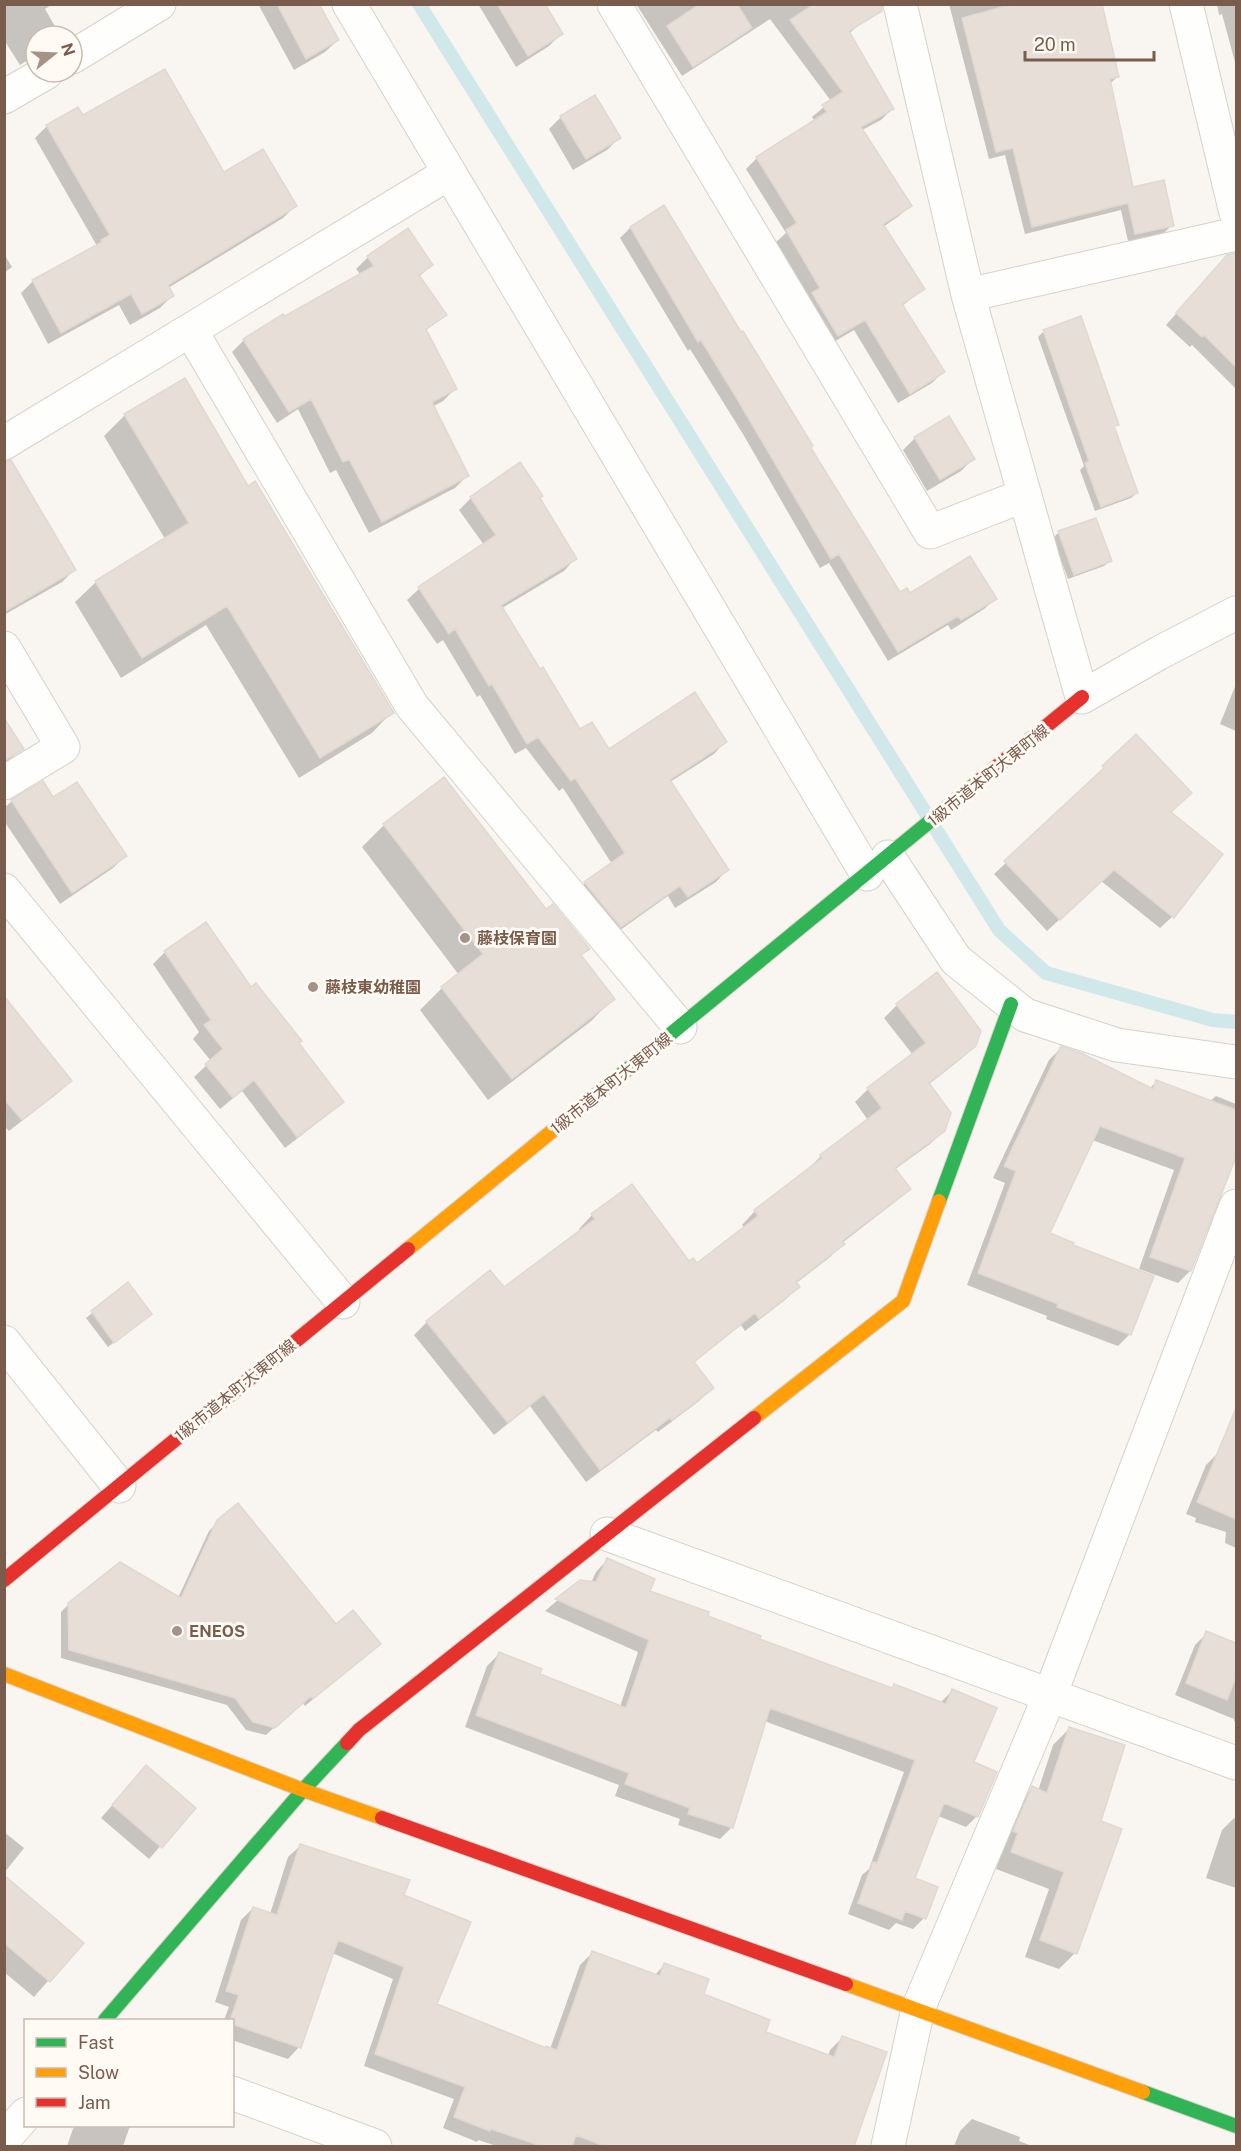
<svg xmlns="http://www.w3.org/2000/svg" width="1241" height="2151" viewBox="0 0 1241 2151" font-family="'Public Sans','Noto Sans JP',sans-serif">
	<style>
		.shadow { fill: #0003 }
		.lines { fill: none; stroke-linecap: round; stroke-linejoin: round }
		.stream { stroke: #d0e8ea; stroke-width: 14 }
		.building { fill: #e6ded7; stroke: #e2d8d2; stroke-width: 1.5 }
		.street-casing { stroke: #d7d1cb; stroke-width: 35 }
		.fast-casing { stroke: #d9d2cb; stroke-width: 16 }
		.slow-casing { stroke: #d9d2cb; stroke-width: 16 }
		.jam-casing { stroke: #d9d2cb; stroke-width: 16 }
		.street { stroke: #fefefd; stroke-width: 33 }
		.fast { stroke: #30b455; stroke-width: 14 }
		.slow { stroke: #ff9f0a; stroke-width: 14 }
		.jam { stroke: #e5322d; stroke-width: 14 }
		.poi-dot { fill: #a69286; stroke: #fffaf3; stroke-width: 2 }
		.labels { text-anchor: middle; stroke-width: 6; stroke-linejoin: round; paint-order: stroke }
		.street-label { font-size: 16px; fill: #7a5c4d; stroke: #fffaf3 }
		.poi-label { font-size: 16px; font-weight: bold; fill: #7a5c4d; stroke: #fffaf3; text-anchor: start }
	</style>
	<rect width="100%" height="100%" fill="#f9f5f0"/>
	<path class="shadow" d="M4,4H53L45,9L60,35L36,36V55L20,65L4,40Z
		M258,4H318L338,40L325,52L294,70Z
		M478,4H543L561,34L549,46L516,67Z
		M636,4H849L860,23L849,34L892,109L881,120L862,130L910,205L899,216L883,227L923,289L902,306L943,372L932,383L898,403L854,330L827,346L802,305L809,298L776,242L786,233L746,169L757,158L815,121L812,117L831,101L770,19L682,76Z
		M949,4H1101L1117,77L1110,84L1132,189L1172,225L1164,233L1128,241L1121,210L1025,234L1005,155L989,159Z
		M1217,4H1236V66L1222,14L1219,15Z
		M594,97L619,138L607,150L573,170L549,129L561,117Z
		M47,126L224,174L295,206L283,218L168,288L172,296L160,308L130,325L119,305L48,344L21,293L33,281L97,246L35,138Z
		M664,207L899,594L995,599L984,609L951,630L948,625L888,661L829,563L820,568L743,434L690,349L688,351L620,238L630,228Z
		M4,254L12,267L4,273Z
		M1236,255V389L1192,345L1190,347L1166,325L1217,268L1228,257Z
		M368,257L431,265L419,277L445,315L425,331L455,389L443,401L432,407L467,476L455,488L369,533L336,470L330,473L298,409L277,423L232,352L244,340L361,275L356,269Z
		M1044,331L1117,424L1113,428L1137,493L1131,498L1095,511L1080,470L1084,466L1038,337Z
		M125,415L248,488L392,712L372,733L299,778L206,625L121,678L75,602L96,582L165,539L104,436Z
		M915,438L973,459L961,471L927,491L903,450Z
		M520,464L575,559L564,571L502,608L579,731L609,751L725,742L714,754L670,782L727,870L716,882L675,908L668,896L609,938L573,895L585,883L612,864L563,788L559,791L526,748L515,754L480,695L477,697L443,640L437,644L407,600L419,589L484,545L459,510L471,498Z
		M4,486L74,570L62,582L4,615Z
		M1059,532L1110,561L1104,566L1068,579L1053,538Z
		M1236,684V731L1220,724Z
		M4,721L22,749L4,764Z
		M1110,765L1172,917L1160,928L1101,881L1047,931L994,874Z
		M43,783L53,800L125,856L113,868L60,904L4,821V808L12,801Z
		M384,825L545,911L588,949L580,956L613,999L590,1022L488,1100L420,1010L442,988L459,975L362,847Z
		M165,952L251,989L298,1043L342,1101L330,1113L285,1148L242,1091L220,1109L194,1077L211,1061L193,1039L199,1032L153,964Z
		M897,1005L974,1045L961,1059L928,1085L943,1131L930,1144L894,1170L909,1189L895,1202L842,1243L843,1244L829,1258L795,1284L798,1287L785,1300L745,1331L741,1325L693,1363L712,1388L699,1401L658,1432L656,1430L586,1482L530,1406L494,1435L414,1335L427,1322L504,1289L581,1232L579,1229L592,1215L632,1186L689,1263L696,1265L745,1228L742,1225L755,1211L808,1169L821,1156L868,1120L855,1102L868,1089L913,1055L884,1018Z
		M4,1020L70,1081L58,1093L9,1131L4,1126Z
		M1061,1048L1149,1089L1157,1081L1210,1101L1216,1096L1236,1104V1152L1190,1271L1178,1283L1139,1269L1174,1170L1092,1140L1048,1234L1071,1246L1130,1334L1118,1346L1046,1319L1047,1316L967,1285L1005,1183L993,1178L1049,1060Z
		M128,1284L144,1319L108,1347L86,1318Z
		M1218,1453L1236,1461V1548L1225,1543L1226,1532L1195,1522L1196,1518L1186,1514L1206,1465Z
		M218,1522L336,1626L379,1644L305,1706L302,1702L266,1735L246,1730L227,1705L61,1658V1612L69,1604L178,1598L209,1531Z
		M607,1560L648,1592L758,1640L890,1689L894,1685L940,1703L952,1691L972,1763L977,1816L966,1827L938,1816L913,1879L924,1918L913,1929L896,1923L889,1930L848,1914L862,1875L869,1869L904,1772L764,1721L732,1827L720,1839L678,1825L680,1819L615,1796L619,1785L465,1727L487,1666L499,1654L538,1675L620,1707L638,1652L545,1611L580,1581L591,1583L596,1572Z
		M1207,1633L1236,1645V1722L1234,1721V1719L1175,1695L1195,1645Z
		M1069,1729L1099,1822L1075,1953L1059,1969L1025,1957L1049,1889L996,1869L1003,1849L998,1847L1016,1805L1032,1788L1038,1791L1053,1745Z
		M146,1767L194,1808L149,1859L101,1818Z
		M1234,1818L1236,1819V1888L1206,1878L1222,1830Z
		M4,1832L24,1848L4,1873Z
		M300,1846L402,1896L435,2005L545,2049H550L580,1965L592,1953L654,1976L664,1965L702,1995L764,2032L828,2056L830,2050L842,2038L885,2053L851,2146H497L478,2140L477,2142L443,2128L454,2099L364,2066L393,1979L332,1953L299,2047L288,2059L232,2040V2020H224L229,2007L215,2002L241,1920L253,1908L270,1914L288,1857Z
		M4,1877L81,1943L34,1997L4,1972Z
		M972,2119L1020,2137L1019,2141L1032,2146H954L960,2131Z
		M74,2126H130L123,2146H67Z"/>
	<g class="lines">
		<path class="stream" d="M419,4L999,930L1046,973L1213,1020L1236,1022"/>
	</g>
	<path class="building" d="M277,4H319L339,40L306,59Z
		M497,4H545L563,34L528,56Z
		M700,4H737L752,28L693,67L667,26Z
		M814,4H882V11L849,31L894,109L861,127L912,206L883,224L925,289L902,304L945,372L910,394L865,320L838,336L812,293L820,288L786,230L797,223L756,157L827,112L822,105L843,92L790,20Z
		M1013,4H1102L1119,77L1110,79L1133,187L1164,180L1174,226L1135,234L1128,203L1032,227L1013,148L996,152L962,18Z
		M165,69L224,172L263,149L297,206L168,285L174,296L142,314L131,294L61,333L32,280L102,242L101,240L110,235L46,125L78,107L83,115Z
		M595,95L621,138L586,159L560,116Z
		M664,205L741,332L743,331L813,446L811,448L900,592L907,588L910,593L970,556L997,599L961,620L958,616L898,652L839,554L831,559L736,397L701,340L698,342L630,227Z
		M408,228L433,265L419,275L447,315L426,329L457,389L432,402L469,476L382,522L349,459L343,462L311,399L289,412L243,339L283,314L285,316L374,266L367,256Z
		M1236,253V367L1204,335L1202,337L1176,313L1227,255Z
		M1081,316L1119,425L1114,426L1138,493L1101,507L1085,463L1089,461L1043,330Z
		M185,378L248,486L255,481L394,713L320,758L227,606L142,658L95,581L189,523L124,414Z
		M949,416L975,459L940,480L914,437Z
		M11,460L76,570L4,612V462Z
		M520,462L543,496L540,498L577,559L501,605L540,669L543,667L580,729L592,722L609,749L695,692L727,742L670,780L729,870L688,897L680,886L621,927L584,882L625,853L575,778L571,781L538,737L527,744L492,684L489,686L455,629L449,634L418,587L496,535L470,497Z
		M1096,518L1112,561L1074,575L1058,531Z
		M4,718L24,749L4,761Z
		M1136,734L1192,793L1171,812L1223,854L1174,918L1114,870L1060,920L1004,861L1104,768L1102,766Z
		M444,777L546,909L553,904L590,949L581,955L615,999L512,1079L441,987L483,954L383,824Z
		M43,781L53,797L77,782L127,856L72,893L11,800Z
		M206,922L251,987L256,983L302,1041L299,1043L344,1102L297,1137L254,1080L233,1098L205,1064L223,1049L204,1025L211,1020L164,951Z
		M937,972L981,1031L976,1046L929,1083L951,1113L945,1131L895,1168L911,1189L842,1241L845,1244L796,1282L800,1287L759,1319L755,1313L694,1362L714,1388L672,1420L670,1418L600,1470L544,1394L508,1423L426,1321L490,1270L504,1287L595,1219L591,1214L632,1184L689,1261L693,1258L697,1263L758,1216L754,1210L822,1158L820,1155L882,1108L867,1088L926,1043L896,1004Z
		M4,996L72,1081L22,1120L4,1099Z
		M1061,1046L1081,1053L1153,1089L1156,1080L1236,1110V1157L1191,1271L1150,1257L1185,1158L1100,1126L1050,1233L1074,1243L1073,1245L1154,1276L1131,1335L1057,1307L1058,1304L978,1273L1016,1171L1004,1166Z
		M128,1282L152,1314L114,1343L91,1311Z
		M1236,1408V1519L1197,1502Z
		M238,1503L336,1624L353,1610L381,1644L313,1699L311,1696L275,1728L253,1722L235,1698L69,1650L68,1603L120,1562L181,1598L217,1520Z
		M607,1558L655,1579L650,1591L709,1612L708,1616L761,1636L760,1639L892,1688L894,1684L946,1704L952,1689L997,1708L974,1762L997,1772L978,1817L944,1803L915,1878L938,1887L926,1919L905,1911L902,1920L858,1903L873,1862L877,1863L915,1760L770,1708L733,1828L688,1814L690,1808L625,1784L629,1773L476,1715L499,1652L542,1669L540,1674L626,1708L649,1640L555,1599L580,1580L596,1582Z
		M1206,1631L1236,1643V1677L1227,1700L1186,1683Z
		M1069,1727L1125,1745L1101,1821L1122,1829L1077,1954L1040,1940L1064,1872L1011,1852L1018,1833L1013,1831L1032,1786L1047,1793Z
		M146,1765L196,1808L162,1848L112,1805Z
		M300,1844L410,1880L404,1895L471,1922L437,2004L546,2048V2046L557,2050L592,1951L660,1976L664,1963L709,1979L704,1994L770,2020L766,2032L834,2057L842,2036L887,2052L854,2146H604L576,2135L572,2146H541L491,2129L490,2131L454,2117L465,2087L375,2054L404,1967L338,1940L301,2048L232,2024V2020H230L239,1995L226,1991L253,1907L277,1915Z
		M4,1875L84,1943L50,1982L4,1943Z"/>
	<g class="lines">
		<g class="street-casing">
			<path id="street" d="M349,4L867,874
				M614,4L930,532L1025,495
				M900,4L968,295L1082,697L1159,653L1236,613
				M1186,4L1236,213
				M72,57L159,4
				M4,97L47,72
				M968,295L1236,234
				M191,331L412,706L680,1027
				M4,443L449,173
				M4,648L63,747L4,783
				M888,857L956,960L1025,1015L1117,1045L1236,1062
				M4,890L343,1302
				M4,1342L119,1486
				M607,1534L1236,1763
				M232,2093L375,2146
				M4,2139L26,2114
				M888,2146L918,2009L1050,1695L1236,1206"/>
		</g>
		<g class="fast-casing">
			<path id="fast" d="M595,1096L979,781
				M939,1201L1011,1004
				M105,2020L303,1790L347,1743
				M1143,2092L1236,2126"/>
		</g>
		<g class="slow-casing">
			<path id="slow" d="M408,1249L595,1096
				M754,1418L903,1301L939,1201
				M4,1674L303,1790L382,1818
				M846,1984L1143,2092"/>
		</g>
		<g class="jam-casing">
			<path id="jam" d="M979,781L1082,697
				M4,1580L408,1249
				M347,1743L359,1730L754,1418
				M382,1818L846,1984"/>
		</g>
		<use href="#street" class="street"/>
		<use href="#fast" class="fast"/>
		<use href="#slow" class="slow"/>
		<use href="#jam" class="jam"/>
	</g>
	<g class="poi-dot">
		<circle cx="465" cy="938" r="6"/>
		<circle cx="313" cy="987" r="6"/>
		<circle cx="177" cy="1631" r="6"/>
	</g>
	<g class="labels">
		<g class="street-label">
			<text transform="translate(988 775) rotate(-39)" y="6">1級市道本町大東町線</text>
			<text transform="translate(611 1083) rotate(-39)" y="6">1級市道本町大東町線</text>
			<text transform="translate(235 1390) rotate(-39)" y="6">1級市道本町大東町線</text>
		</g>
		<g class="poi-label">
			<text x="477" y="944">藤枝保育園</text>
			<text x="325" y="993">藤枝東幼稚園</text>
			<text x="189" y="1637">ENEOS</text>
		</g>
	</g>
	<rect width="1241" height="2151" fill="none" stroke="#7a5c4d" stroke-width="12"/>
	<rect x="24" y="2019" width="210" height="108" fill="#fffaf3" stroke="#cabbb1" stroke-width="1.5"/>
	<rect x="36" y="2038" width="30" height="9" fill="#30b455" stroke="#cabbb1" stroke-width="1.5"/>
	<text x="78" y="2049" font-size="18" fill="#7a5c4d">Fast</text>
	<rect x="36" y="2068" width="30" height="9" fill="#ff9f0a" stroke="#cabbb1" stroke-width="1.5"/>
	<text x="78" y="2079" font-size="18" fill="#7a5c4d">Slow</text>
	<rect x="36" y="2098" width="30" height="9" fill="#e5322d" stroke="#cabbb1" stroke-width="1.5"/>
	<text x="78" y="2109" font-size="18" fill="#7a5c4d">Jam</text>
	<g transform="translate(54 54) rotate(72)"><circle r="28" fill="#fffaf3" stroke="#cabbb1" stroke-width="1.5"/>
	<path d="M0-4.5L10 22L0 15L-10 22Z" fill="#a69286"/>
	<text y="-9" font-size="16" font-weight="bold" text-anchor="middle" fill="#7a5c4d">N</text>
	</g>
	<path d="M1025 51v9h129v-9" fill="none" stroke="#7a5c4d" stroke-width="3"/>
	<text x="1034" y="51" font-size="18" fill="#7a5c4d" stroke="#fffaf3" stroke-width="4.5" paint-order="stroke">20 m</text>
</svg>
